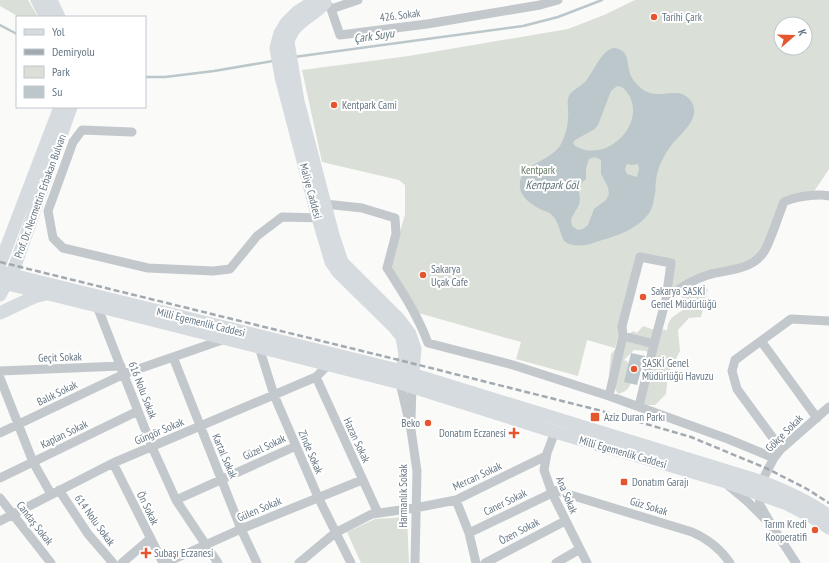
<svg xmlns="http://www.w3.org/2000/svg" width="829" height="563" viewBox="0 0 829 563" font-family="'PT Sans Narrow',sans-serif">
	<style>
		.green { fill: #dadfd7; fill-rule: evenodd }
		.water { fill: #bbc7cb; fill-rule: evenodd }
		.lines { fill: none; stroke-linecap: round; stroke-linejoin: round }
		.stream { stroke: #bbc7cb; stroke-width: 2.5 }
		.street { stroke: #c3c8cc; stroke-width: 9 }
		.secondary { stroke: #d6dbdf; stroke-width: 13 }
		.rail { stroke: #a2aab0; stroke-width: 2.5; stroke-dasharray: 6 3; stroke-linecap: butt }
		.poi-dot { fill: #e4572e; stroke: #fff; stroke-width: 1.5 }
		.labels { text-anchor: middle; stroke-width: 4; stroke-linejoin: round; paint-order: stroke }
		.street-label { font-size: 11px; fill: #657683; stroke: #fff }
		.poi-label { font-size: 11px; fill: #657683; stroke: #fff; text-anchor: start }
		.park-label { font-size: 11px; fill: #687a64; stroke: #fff }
		.water-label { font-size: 12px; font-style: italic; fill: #60757c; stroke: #fff }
	</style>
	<rect width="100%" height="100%" fill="#fafaf8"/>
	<path class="green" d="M0,0H28L38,17H19L0,6Z
		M635,0H829V169L813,193L789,199L777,219L754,263L691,284L699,288L708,289L701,317L689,318L678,330L680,351L668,374L666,394L655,405H643L652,359L646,351L634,350L624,360L628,362C633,375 635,390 618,394L610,379L609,374L611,354L629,334L633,331L637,333L643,326L651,329L667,330C668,318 674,316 683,310L686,300L677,294L666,299L671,263L640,257L615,348L587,340L578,376L516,359L521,342L415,312L388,269L405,215V185L399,180L322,162L302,70L409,56L568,29L604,15ZM781,24H805V48H781Z
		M407,517L409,563H361L347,532L375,519Z"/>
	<path class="water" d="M613,48C631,49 626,65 631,76C633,80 637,85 641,88C658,103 678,83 691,101C703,119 678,135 670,147C663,157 657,169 656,181C655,185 656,189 655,193C654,199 653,208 649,213C638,229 616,236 599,241C588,245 575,249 564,241C560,233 559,223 553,216C550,212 544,211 540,209C532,205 521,197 520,188C517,163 552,162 561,144C565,136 568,126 568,118C569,112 567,105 568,99C569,91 579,88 585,82C594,72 600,52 613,48ZM617,86C621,86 624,88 627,92C649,122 607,165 575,146L573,143L575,140L595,129L598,125L611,91ZM595,157L601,160V174L608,187L609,194L606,200L594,209L588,225L583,229L578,230L572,226L571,219L579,205L580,198L578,186L586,179V168L589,159ZM628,164L632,165L638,164L639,169L637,177L627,174L625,170L626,165Z
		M631,353L645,356L637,385L624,382Z"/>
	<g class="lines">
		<path class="stream" d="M0,25L17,34
			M294,57L523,26L558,17L602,0
			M145,77H165L214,71L273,61"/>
		<path class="street" d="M326,3L331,9L340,35L427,24L540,5L558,0
			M331,9L358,0
			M132,132L82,130L73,142L48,211L53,238L63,248L148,268L213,271L230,269L257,236L282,217L323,218
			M325,204L362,208L395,218L396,234L387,268C403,293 418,316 428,343L513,365L609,396L728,439L774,458
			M666,299C679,289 691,280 708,275C728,269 753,271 765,250C772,237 778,216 784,202C794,197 818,193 829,196
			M97,306L152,447L176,500L218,563
			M623,336L622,326L640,257L671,263L666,299L654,344
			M761,341L817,418
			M259,347L274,395L318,497L351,563
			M173,357L241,529L257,563
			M0,371L121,366
			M316,377L378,513
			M0,378L33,462L51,494
			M400,383L411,430L417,471L415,563
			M609,396L623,336L654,344L639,406
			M411,419L412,387
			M555,432L547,453L544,470L552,493L587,563
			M0,433L124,374L225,339
			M781,449L737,389L732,371L735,360L791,319L829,321
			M113,463L163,563
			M0,478L138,411
			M729,486L748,502L764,518
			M551,489L692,532C708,539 720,548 730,563
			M59,490L88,534L113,563
			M0,498L51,563
			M176,500L296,446
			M456,500L469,533L476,563
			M0,521L113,463L316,377L328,365
			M469,533L552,493
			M122,563L150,539
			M165,563L241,529L362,480
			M299,563L335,533L372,514L415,508L456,500L546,456
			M485,563L565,521
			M556,563L580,549
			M796,563L772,526L760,505L759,494L765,475L774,458L781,449L829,407"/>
		<path class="secondary" d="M37,0L46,17
			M51,0L59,17
			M316,0L297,12L286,23L280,33L276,48L281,77L318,218L331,262L338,272L393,326L402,337L405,355L400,380
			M325,3C312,18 294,21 288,42L298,101L333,235L342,262L398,318L410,334L415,349L412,383
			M0,264L60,107
			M0,272L402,371L763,482C786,491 809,501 829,516
			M0,282L97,306L400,383L555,432L723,481L787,504L812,517L829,528
			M0,295L15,266L71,107
			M0,313L34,297L46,294"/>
		<path class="rail" d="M0,262L403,361L598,410L691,437L768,469L807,489L829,503"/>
	</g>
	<g class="poi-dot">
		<circle cx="654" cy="17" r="4"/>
		<circle cx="334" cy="105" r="4"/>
		<circle cx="423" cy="275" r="4"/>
		<circle cx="643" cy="297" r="4"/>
		<circle cx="634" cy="369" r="4"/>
		<rect x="590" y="412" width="10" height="10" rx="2"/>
		<circle cx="428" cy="423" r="4"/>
		<path d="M512 427h4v4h4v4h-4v4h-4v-4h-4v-4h4z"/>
		<rect x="620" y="478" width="8" height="8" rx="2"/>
		<circle cx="815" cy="530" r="4"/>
		<path d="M144 547h4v4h4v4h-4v4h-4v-4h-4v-4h4z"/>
	</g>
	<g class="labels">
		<g class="street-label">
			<text transform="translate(400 15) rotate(-7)" y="4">426. Sokak</text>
			<text transform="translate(311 191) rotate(75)" y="4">Maliye Caddesi</text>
			<text transform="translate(40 196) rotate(-70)" y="4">Prof. Dr. Necmettin Erbakan Bulvarı</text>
			<text transform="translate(201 322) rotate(14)" y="4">Milli Egemenlik Caddesi</text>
			<text transform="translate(60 357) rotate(-2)" y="4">Geçit Sokak</text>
			<text transform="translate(143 390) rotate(69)" y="4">616 Nolu Sokak</text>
			<text transform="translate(57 393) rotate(-26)" y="4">Balık Sokak</text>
			<text transform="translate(159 431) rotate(-23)" y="4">Güngör Sokak</text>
			<text transform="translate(784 433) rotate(-45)" y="4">Gökçe Sokak</text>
			<text transform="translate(64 434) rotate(-26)" y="4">Kaplan Sokak</text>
			<text transform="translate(357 440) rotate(65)" y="4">Hazan Sokak</text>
			<text transform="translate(264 447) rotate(-25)" y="4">Güzel Sokak</text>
			<text transform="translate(311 452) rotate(67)" y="4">Zinde Sokak</text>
			<text transform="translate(623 452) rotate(16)" y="4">Milli Egemenlik Caddesi</text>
			<text transform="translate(225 456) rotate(67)" y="4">Kartal Sokak</text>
			<text transform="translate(477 476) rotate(-25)" y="4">Mercan Sokak</text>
			<text transform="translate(567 495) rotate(67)" y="4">Ana Sokak</text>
			<text transform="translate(403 496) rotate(-90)" y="4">Harmanlık Sokak</text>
			<text transform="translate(505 502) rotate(-26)" y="4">Caner Sokak</text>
			<text transform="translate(649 506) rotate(17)" y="4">Güz Sokak</text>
			<text transform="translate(148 508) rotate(64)" y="4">Ön Sokak</text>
			<text transform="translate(259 509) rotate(-23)" y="4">Gülen Sokak</text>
			<text transform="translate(95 520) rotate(54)" y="4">614 Nolu Sokak</text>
			<text transform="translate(35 523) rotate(52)" y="4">Candaş Sokak</text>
			<text transform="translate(519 531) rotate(-28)" y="4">Özen Sokak</text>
		</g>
		<g class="poi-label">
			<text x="662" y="21">Tarihi Çark</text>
			<text x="342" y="109">Kentpark Cami</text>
			<text x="431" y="273">Sakarya<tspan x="431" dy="13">Uçak Cafe</tspan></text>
			<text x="651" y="295">Sakarya SASKİ<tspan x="651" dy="13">Genel Müdürlüğü</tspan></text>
			<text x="642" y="367">SASKİ Genel<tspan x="642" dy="13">Müdürlüğü Havuzu</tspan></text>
			<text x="604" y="421">Aziz Duran Parkı</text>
			<text x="420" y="427" text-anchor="end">Beko</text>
			<text x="506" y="437" text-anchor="end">Donatım Eczanesi</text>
			<text x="632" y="486">Donatım Garajı</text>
			<text x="807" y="528" text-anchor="end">Tarım Kredi<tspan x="807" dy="13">Kooperatifi</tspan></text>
			<text x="154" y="557">Subaşı Eczanesi</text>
		</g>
		<g class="park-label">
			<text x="538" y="174">Kentpark</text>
		</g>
		<g class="water-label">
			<text transform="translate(374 36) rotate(-8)" y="4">Çark Suyu</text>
			<text x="552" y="189">Kentpark Göl</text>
		</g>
	</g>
	<rect x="16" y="16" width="130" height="92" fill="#ffffff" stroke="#c1c8cd"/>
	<rect x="24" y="29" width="20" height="6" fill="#d6dbdf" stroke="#c1c8cd"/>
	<text x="52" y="36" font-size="12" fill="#657683">Yol</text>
	<rect x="24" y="49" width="20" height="6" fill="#a2aab0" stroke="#c1c8cd"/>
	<text x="52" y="56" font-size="12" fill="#657683">Demiryolu</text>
	<rect x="24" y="66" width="20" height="12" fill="#dadfd7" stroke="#c1c8cd"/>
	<text x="52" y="76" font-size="12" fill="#657683">Park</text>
	<rect x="24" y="86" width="20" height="12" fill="#bbc7cb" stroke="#c1c8cd"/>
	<text x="52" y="96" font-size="12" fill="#657683">Su</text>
	<g transform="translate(793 36) rotate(70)"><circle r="19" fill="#ffffff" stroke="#c1c8cd"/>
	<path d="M0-3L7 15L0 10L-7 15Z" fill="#e4572e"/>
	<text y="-6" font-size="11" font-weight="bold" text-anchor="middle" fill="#657683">K</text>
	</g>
</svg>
